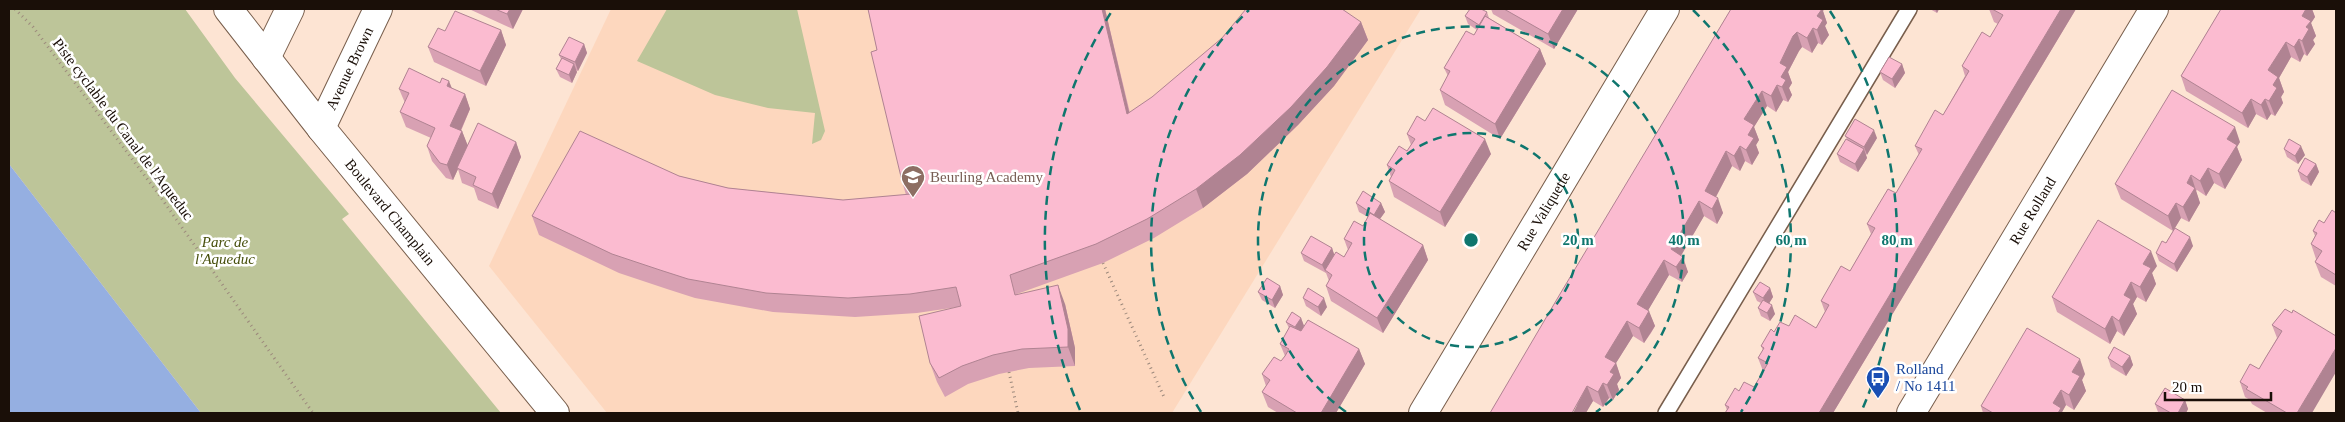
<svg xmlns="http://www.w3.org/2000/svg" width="2345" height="422" viewBox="0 0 2345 422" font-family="Georgia,serif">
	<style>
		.built { fill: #fdd7be }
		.green { fill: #bdc599 }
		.water { fill: #95afe1 }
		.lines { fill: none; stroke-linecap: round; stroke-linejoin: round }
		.lane-casing { stroke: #785e4c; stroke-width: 18 }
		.street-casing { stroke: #785e4c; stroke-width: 30 }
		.secondary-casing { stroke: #785e4c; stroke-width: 30 }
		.path { stroke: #9c897c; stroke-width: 3; stroke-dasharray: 1 4; stroke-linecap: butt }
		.lane { stroke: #fff; stroke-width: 15 }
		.street { stroke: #fff; stroke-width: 28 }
		.secondary { stroke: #fff; stroke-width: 28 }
		.wall { fill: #d8a1b3 }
		.shaded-wall { fill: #b08392 }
		.building { fill: #fbbbd0; stroke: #b08392 }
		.ring { fill: none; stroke: #0f766e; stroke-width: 2.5; stroke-dasharray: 9 6 }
		.labels { text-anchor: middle; stroke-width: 5; stroke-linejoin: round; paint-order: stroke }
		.street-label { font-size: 15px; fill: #1a0f08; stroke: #fff }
		.education-label { font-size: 15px; fill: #785e54; stroke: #fff; text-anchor: start }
		.park-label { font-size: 15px; font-style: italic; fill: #474f0b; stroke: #fff }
		.transit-label { font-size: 15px; fill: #164399; stroke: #fff; text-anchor: start }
		.centre { fill: #0f766e; stroke: #fff; stroke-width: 2.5 }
		.ring-label { font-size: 15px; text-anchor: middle; font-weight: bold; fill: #0f766e; stroke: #fff; stroke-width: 5; stroke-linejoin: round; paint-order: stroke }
	</style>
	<rect width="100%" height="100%" fill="#fde4d3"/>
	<path class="built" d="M611,9H1421L1172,413H607L489,266Z"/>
	<path class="green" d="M9,9H185L235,78L349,214L342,219L501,413H201L9,164Z
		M667,9H797L825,131L821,140L812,144L815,113L768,108L715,95L637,61Z"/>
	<path class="water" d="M9,164L201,413H9Z"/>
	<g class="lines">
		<g class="lane-casing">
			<path id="lane" d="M1666,413L1909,9"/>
		</g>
		<g class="street-casing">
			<g id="street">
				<path d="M266,58L290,9"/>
				<path id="s1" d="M321,128L378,9"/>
				<path id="s2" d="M1423,413L1665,9"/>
				<path id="s3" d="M1911,413L2154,9"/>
			</g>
		</g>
		<g class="secondary-casing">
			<g id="secondary">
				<path id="s4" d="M228,9L321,128L555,413"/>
			</g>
		</g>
		<path class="path" d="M15,9L33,27L157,192L313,413
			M1103,263L1164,397
			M1009,372L1018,413"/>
		<use href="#lane" class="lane"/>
		<use href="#street" class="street"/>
		<use href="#secondary" class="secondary"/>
	</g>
	<path class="wall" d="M469,9H523L513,29Z
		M868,9H1105L1130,113L1361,22L1368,40L1334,86L1298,125L1247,174L1203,208L1154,238L1103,263L1017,294L1065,304L1075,348V366L1029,368L999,374L968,384L945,397L937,382L930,363L958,307L917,313L855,317L773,312L695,298L667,289L619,273L539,235L532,216L679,176L728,188L843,200L906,195L902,181L877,50Z
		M1491,9H1578L1554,49L1493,14Z
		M1731,9H1824L1823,11L1827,23L1825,26L1829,35L1822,45L1818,43L1812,53L1802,47L1799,51L1788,72L1792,83L1789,88L1792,95L1788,102L1783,100L1776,112L1767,106L1754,127L1759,140L1756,145L1759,153L1752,165L1745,161L1740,171L1732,166L1716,197L1723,213L1717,224L1704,216L1681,256L1688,272L1682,282L1669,275L1648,310L1655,326L1651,333L1644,343L1633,336L1616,363L1621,378L1617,384L1619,390L1613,400L1609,398L1603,407L1593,401L1591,404L1490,413Z
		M1930,9H1939L1937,13Z
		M1989,9H2076L1833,413H1725L1727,410L1725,405L1739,391L1754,387L1763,371L1758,358L1763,350L1761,346L1774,332L1789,326L1816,328L1825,312L1821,301L1850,271L1871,234L1867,224L1896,193L1919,155L1915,146L1943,115L1965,76L1962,66L1990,37L1998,24L1994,22Z
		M2221,9H2312L2315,17L2311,23L2316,36L2313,40L2315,44L2307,56L2304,54L2300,62L2291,57L2279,78L2284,92L2281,97L2283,103L2275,116L2271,114L2267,120L2256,114L2248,128L2186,91L2181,76Z
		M1487,12L1489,18L1540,49L1546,64L1500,139L1445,105L1440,90L1448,76L1444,68L1474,35L1477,30L1468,24L1465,16Z
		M501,30L506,45L486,86L434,62L428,47Z
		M584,44L587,53L578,71L576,70L577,72L572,83L560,77L556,69L561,59L559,55Z
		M1902,64L1905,73L1895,88L1883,80L1880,72Z
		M440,83L465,94L470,109L461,131H462L467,145L516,142L521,157L498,209L478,200L474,188L462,183L458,169L453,180L446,178L432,161L427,146L431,138L406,127L400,112L405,103L399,89Z
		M1425,121L1491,154L1445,227L1394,197L1389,181L1391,177L1387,165L1407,151L1411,145L1407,134Z
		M1845,136L1877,138L1866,155L1867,158L1858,172L1840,162L1837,154L1847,139Z
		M2240,142L2237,147L2242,160L2225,189L2214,183L2206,196L2197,190L2196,191L2200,203L2189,222L2181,218L2175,228L2193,246L2177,272L2159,261L2156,253L2166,243L2173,231L2121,199L2115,184Z
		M2284,149L2305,155L2298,164L2287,157Z
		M2316,164L2319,172L2311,186L2301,180L2298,171Z
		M1356,203H1381L1385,212L1380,219L1423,245L1428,260L1383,333L1331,301L1326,286L1329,281L1326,273L1304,261L1301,253L1332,248L1334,254L1344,257L1348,250L1344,239L1363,226L1368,217L1359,212Z
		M2336,213V286L2321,277L2315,262L2316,259L2311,244L2315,236L2313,231Z
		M2157,266L2152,273L2156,284L2146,302L2137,297L2133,304L2137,314L2124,336L2117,331L2110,344L2057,312L2052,297Z
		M1280,286L1283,295L1275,308L1262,300L1258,292Z
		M1770,288L1773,297L1769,303L1775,314L1770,321L1761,316L1758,308L1761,303L1757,301L1753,292Z
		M1303,298L1327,307L1321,316L1306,306Z
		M2285,309L2312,413H2267L2252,404L2250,400L2245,397L2240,382L2259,369L2277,338L2272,325Z
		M1301,318L1304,326L1359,349L1365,364L1336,413H1278L1268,407L1262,392L1266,386L1262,374L1281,361L1285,356L1280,344L1289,328L1286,322Z
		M2130,356L2133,365L2126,376L2111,367L2108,358Z
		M2085,374L2082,380L2086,391L2074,410L2066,405L2062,412L2063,413H1983L1981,406Z
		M2185,400L2188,409L2186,413H2160L2158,412L2155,404Z"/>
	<path class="shaded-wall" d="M510,9H523L513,29L507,14Z
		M1102,9H1105L1134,133L1127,114Z
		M1563,9H1578L1554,49L1548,34Z
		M1815,9H1824L1823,11L1827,23L1825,26L1829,35L1822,45L1817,30Z
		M1935,9H1939L1937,13Z
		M2061,9H2076L1833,413H1819Z
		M2306,9H2312L2315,17L2311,23L2316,36L2313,40L2315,44L2307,56L2302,41V16Z
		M1361,22L1368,40L1334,86L1298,125L1247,174L1203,208L1196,189Z
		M1813,28L1818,43L1812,53L1807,38Z
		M501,30L506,45L486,86L480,71Z
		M1797,32L1802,47L1799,51L1788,72L1792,83L1789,88L1792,95L1788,102L1782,87L1780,63L1793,36Z
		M2299,39L2304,54L2300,62L2294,47Z
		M2286,42L2291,57L2279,78L2284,92L2281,97L2283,103L2275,116L2269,101L2268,70Z
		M584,44L587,53L578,71L575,62Z
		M1540,49L1546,64L1500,139L1495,124Z
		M574,64L577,72L572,83L569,75Z
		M1902,64L1905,73L1895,88L1892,79Z
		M449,81L455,96L447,86Z
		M1777,85L1783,100L1776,112L1771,96Z
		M1762,91L1767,106L1754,127L1759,140L1756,145L1759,153L1752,165L1746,150L1748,135L1744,119Z
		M465,94L470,109L456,141L450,126Z
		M2251,99L2256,114L2248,128L2242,113Z
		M2265,99L2271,114L2267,120L2261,105Z
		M2235,127L2240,142L2237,147L2242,160L2225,189L2219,174L2227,139Z
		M1874,130L1877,138L1867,155L1864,147Z
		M462,131L468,146L457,168L458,169L453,180L447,165Z
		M1485,139L1491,154L1445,227L1440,212Z
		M516,142L521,157L498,209L492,194Z
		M1740,146L1745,161L1740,171L1734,156Z
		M2301,146L2305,155L2298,164L2295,156Z
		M1864,149L1867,158L1858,172L1855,164Z
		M1726,151L1732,166L1711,206L1705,191Z
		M2316,164L2319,172L2311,186L2307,177Z
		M2208,168L2214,183L2206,196L2200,181Z
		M2191,175L2200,203L2189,222L2183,207L2187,183Z
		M1718,198L1723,213L1717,224L1712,209Z
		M1699,201L1704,216L1676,264L1671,249Z
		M1381,203L1385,212L1377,223L1374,215Z
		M2176,203L2181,218L2173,231L2168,216Z
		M2190,237L2193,246L2177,272L2174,264Z
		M1423,245L1428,260L1383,333L1377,318Z
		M1332,248L1335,257L1325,270L1326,273L1322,265Z
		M2151,251L2157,266L2152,273L2156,284L2146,302L2140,287L2143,264Z
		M1683,257L1688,272L1682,282L1676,267Z
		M1664,260L1669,275L1643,319L1637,304Z
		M2131,282L2137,297L2133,304L2137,314L2124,336L2119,321L2124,295Z
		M1058,285L1065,304L1075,348V366L1068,347Z
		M1280,286L1283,295L1275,308L1272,300Z
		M1770,288L1773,297L1767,307L1763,298Z
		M1324,298L1327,307L1321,316L1318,307Z
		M1772,305L1775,314L1770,321L1767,313Z
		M1649,311L1655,326L1644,343L1639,328Z
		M2112,316L2117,331L2110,344L2105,329Z
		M1301,318L1304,326L1298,336L1295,327Z
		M1627,321L1633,336L1616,363L1621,378L1617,384L1619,390L1613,400L1607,385L1605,357Z
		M2336,348V372L2312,413H2297Z
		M1359,349L1365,364L1336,413H1321Z
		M2130,356L2133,365L2126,376L2122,367Z
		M2080,359L2085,374L2082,380L2086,391L2074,410L2069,395L2072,372Z
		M1603,383L1609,398L1603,407L1598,392Z
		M1587,386L1593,401L1586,413H1573Z
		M2061,390L2066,405L2062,412L2063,413H2057L2053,403Z
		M2185,400L2188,409L2186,413H2178Z"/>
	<path class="building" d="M495,9H510L507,14Z
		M868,9H1102L1127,114L1152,97L1222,38L1246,9H1342L1361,22L1327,67L1291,107L1240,155L1196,189L1147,219L1096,244L1010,275L1015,295L1058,285L1068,329V347L1022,349L993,355L962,366L939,378L930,363L919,316L961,306L956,287L910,294L848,298L766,293L688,279L660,270L612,254L532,216L580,131L679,176L728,188L843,200L911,194L908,180L902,181L871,52L877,50Z
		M1470,9H1481L1487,12L1479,25L1465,16Z
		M1504,9H1563L1548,34Z
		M1731,9H1822L1817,16L1823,20L1817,30L1813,28L1807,38L1797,32L1793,36L1780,63L1787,67L1781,77L1786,80L1782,87L1777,85L1771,96L1762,91L1744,119L1754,125L1748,135L1754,138L1746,150L1740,146L1734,156L1726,151L1705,191L1718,198L1712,209L1699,201L1671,249L1683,257L1676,267L1664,260L1637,304L1649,311L1645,318L1639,328L1627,321L1605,357L1616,363L1610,372L1614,374L1607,385L1603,383L1598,392L1587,386L1572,413H1573H1490L1560,294Z
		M1992,9H2061L1819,413H1725L1729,407L1725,405L1735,388L1739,391L1744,382L1754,387L1768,363L1758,358L1764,348L1761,346L1771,329L1774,332L1780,322L1789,326L1795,315L1816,328L1829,305L1821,301L1841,266L1850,271L1875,228L1867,224L1888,189L1896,193L1922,149L1915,146L1935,110L1943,115L1969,71L1962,66L1982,32L1990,37L2003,15Z
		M2221,9H2306L2302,16L2311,21L2306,27L2309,29L2302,41L2299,39L2294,47L2286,42L2268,70L2278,77L2273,85L2277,88L2269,101L2265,99L2261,105L2251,99L2242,113L2181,76Z
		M455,11L501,30L480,71L428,47L438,28L445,31Z
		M1485,16L1540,49L1495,124L1440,90L1450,71L1444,68L1466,31L1474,35Z
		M569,37L584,44L575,62L559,55Z
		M1889,57L1902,64L1892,79L1880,72Z
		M562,58L574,64L569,75L556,69Z
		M409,68L440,83L442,78L449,81L447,86L465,94L450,126L462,131L447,165L440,163L427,146L435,128L400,112L409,93L399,89Z
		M2172,90L2235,127L2227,139L2237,145L2219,174L2208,168L2200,181L2191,175L2187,183L2195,188L2183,207L2176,203L2168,216L2115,184Z
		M1433,108L1485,139L1440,212L1389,181L1395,170L1387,165L1399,146L1407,151L1415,139L1407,134L1417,116L1425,121Z
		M1855,119L1874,130L1864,147L1845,136Z
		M478,123L516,142L492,194L473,185L476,177L457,168Z
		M1846,139L1864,149L1855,164L1837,154Z
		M2289,139L2301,146L2295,156L2284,149Z
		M2305,158L2316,164L2307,177L2298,171Z
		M1363,191L1381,203L1374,215L1356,203Z
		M2332,210L2336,213V275L2315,262L2322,251L2311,244L2317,233L2313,231L2319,220L2324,223Z
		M1370,213L1423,245L1377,318L1326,286L1332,275L1325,270L1336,252L1344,257L1352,243L1344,239L1354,221L1363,226Z
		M2098,220L2151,251L2143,264L2151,268L2140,287L2131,282L2124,295L2131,299L2119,321L2112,316L2105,329L2052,297Z
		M2175,228L2190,237L2174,264L2156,253L2162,241L2166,243Z
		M1311,236L1332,248L1322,265L1301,253Z
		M1267,278L1280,286L1272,300L1258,292Z
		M1760,282L1770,288L1763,298L1753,292Z
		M1308,288L1324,298L1318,307L1303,298Z
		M1763,300L1772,305L1767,313L1758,308Z
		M2285,309L2292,313L2293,310L2336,336V348L2297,413H2287L2246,389L2248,387L2240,382L2250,364L2259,369L2266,357L2282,331L2272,325Z
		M1292,312L1301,318L1295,327L1286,322Z
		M1308,320L1359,349L1321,413H1297L1262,392L1270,380L1262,374L1274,357L1281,361L1285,356L1289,349L1280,344L1290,326L1301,331Z
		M2027,328L2080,359L2072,372L2080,376L2069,395L2061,390L2053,403L2061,408L2058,413H1993L1981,406Z
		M2114,347L2130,356L2122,367L2108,358Z
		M2165,388L2185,400L2178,413H2171L2155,404Z"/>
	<g class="ring">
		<circle cx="1471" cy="240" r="107"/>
		<path d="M1346 412A213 213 0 1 1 1596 412"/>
		<path d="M1201 412A320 320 0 0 1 1249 10M1693 10A320 320 0 0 1 1741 412"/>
		<path d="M1080 410A426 426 0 0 1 1112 11M1830 11A426 426 0 0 1 1862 410"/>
	</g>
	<defs>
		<g id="school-pin" transform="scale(1.25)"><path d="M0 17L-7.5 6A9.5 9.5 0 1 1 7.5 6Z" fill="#8d6e63" stroke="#fff"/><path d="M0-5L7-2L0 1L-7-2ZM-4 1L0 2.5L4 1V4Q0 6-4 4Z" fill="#fff"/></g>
		<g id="bus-pin" transform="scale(1.25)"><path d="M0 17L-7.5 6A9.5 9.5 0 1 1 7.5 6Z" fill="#1a4fb4" stroke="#fff"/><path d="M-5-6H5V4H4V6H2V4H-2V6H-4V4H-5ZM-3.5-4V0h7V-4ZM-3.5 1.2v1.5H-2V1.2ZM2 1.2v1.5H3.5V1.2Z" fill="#fff"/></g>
	</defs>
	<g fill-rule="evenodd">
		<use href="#school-pin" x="913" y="177"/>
		<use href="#bus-pin" x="1878" y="378"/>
	</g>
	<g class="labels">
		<g class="street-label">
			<text dy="5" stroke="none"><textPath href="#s1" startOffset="66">Avenue Brown</textPath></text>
			<text transform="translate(123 129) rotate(53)" y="5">Piste cyclable du Canal de l'Aqueduc</text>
			<text dy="5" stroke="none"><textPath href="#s2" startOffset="235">Rue Valiquette</textPath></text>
			<text dy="5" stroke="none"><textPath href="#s3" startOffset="236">Rue Rolland</textPath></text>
			<text dy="5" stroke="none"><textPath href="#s4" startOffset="260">Boulevard Champlain</textPath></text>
		</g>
		<g class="education-label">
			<text x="930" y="182">Beurling Academy</text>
		</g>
		<g class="park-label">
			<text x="225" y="247">Parc de<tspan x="225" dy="17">l'Aqueduc</tspan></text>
		</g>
		<g class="transit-label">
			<text x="1896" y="374">Rolland<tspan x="1896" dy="17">/ No 1411</tspan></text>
		</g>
	</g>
	<circle cx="1471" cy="240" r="8" class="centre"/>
	<g class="ring-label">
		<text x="1578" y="245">20 m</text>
		<text x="1684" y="245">40 m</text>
		<text x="1791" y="245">60 m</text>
		<text x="1897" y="245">80 m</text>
	</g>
	<rect width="2345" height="422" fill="none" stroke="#1a0f08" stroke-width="20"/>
	<path d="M2165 392v8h106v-8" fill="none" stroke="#1a0f08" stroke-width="2.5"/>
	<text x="2172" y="392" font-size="15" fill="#1a0f08" stroke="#ffffff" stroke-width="4" paint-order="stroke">20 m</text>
</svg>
